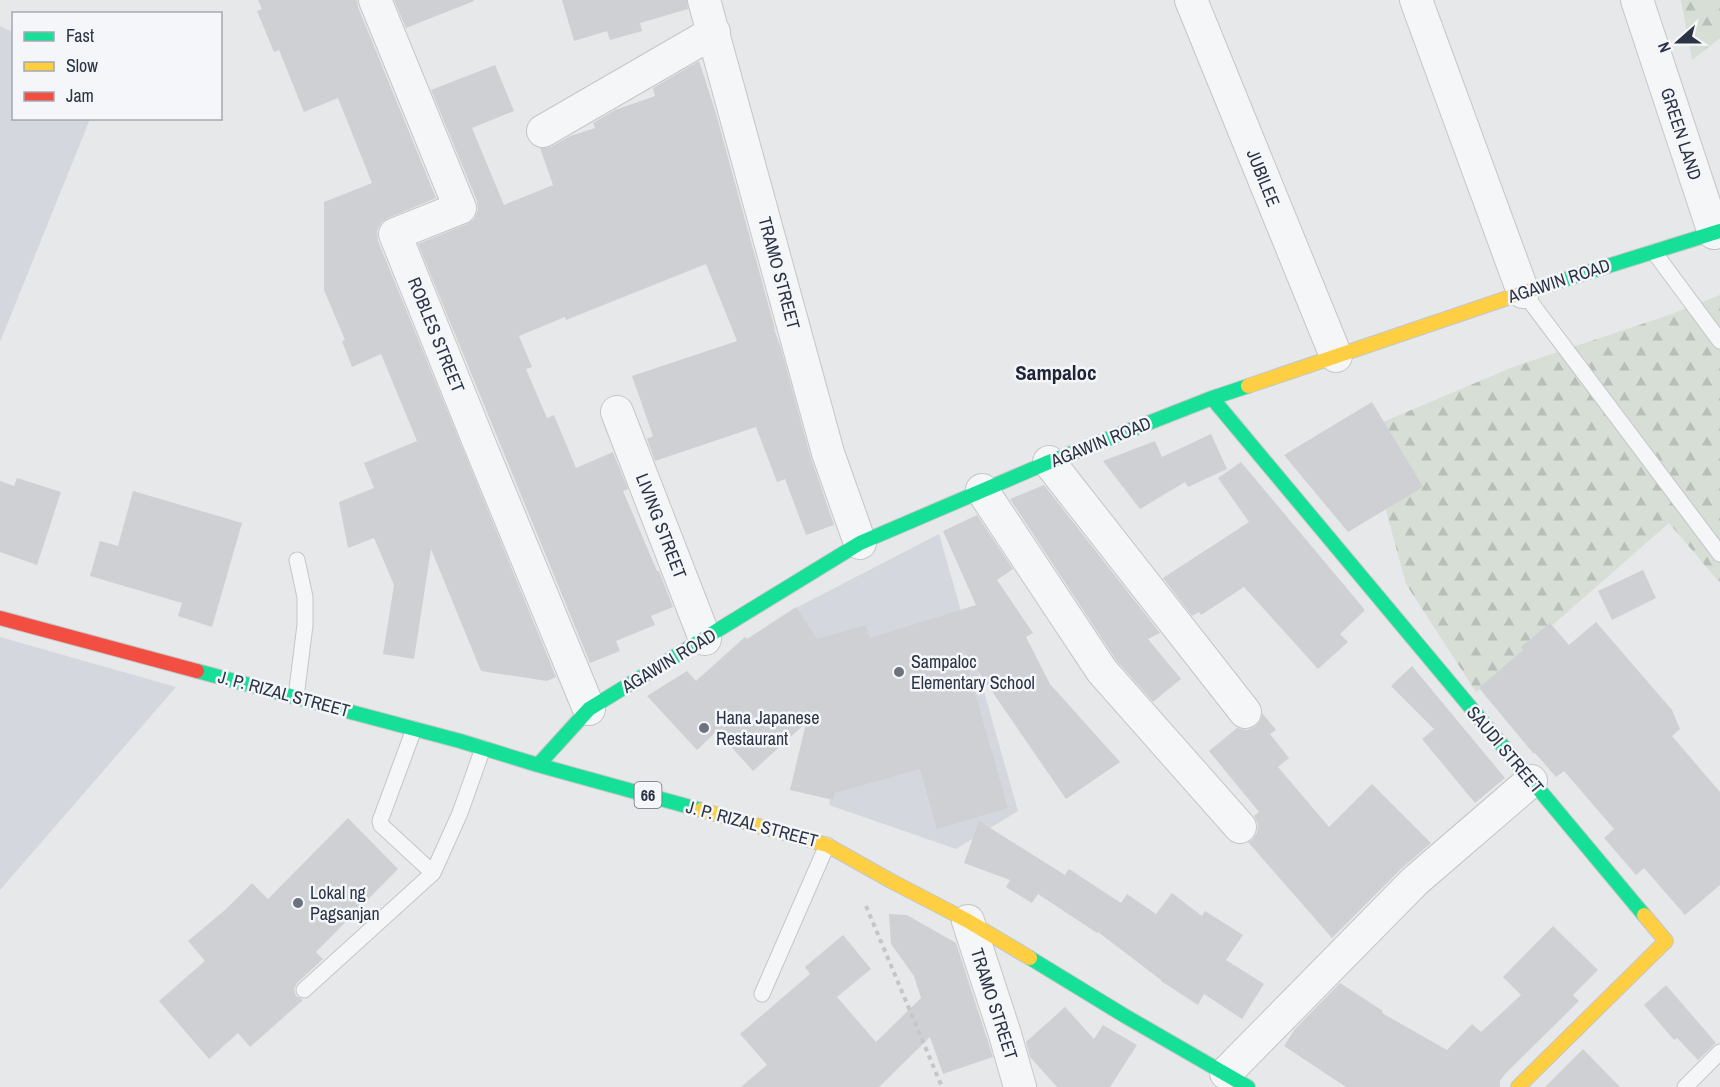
<svg xmlns="http://www.w3.org/2000/svg" width="1720" height="1087" viewBox="0 0 1720 1087" font-family="'Archivo Narrow',sans-serif">
	<style>
		.built { fill: #d4d7dd }
		.forest { fill: url(#forest-firs) }
		.building { fill: #ced0d3 }
		.lines { fill: none; stroke-linecap: round; stroke-linejoin: round }
		.lane-casing { stroke: #c4c6c8; stroke-width: 17 }
		.street-casing { stroke: #c4c6c8; stroke-width: 34 }
		.fast-casing { stroke: #c4c6c8; stroke-width: 16 }
		.slow-casing { stroke: #c4c6c8; stroke-width: 16 }
		.jam-casing { stroke: #c4c6c8; stroke-width: 16 }
		.path { stroke: #c5c6ca; stroke-width: 4; stroke-dasharray: 4.5 4.5; stroke-linecap: butt }
		.lane { stroke: #f5f6f7; stroke-width: 15 }
		.street { stroke: #f5f6f7; stroke-width: 32 }
		.fast { stroke: #16e098; stroke-width: 14 }
		.slow { stroke: #ffcf43; stroke-width: 14 }
		.jam { stroke: #f24e42; stroke-width: 14 }
		.poi-dot { fill: #6c737f; stroke: #f4f6f9; stroke-width: 2 }
		.labels { text-anchor: middle; stroke-width: 5; stroke-linejoin: round; paint-order: stroke }
		.shield { fill: #f4f6f9; stroke: #676e7b; stroke-width: 1.5 }
		.shield-label { font-size: 16px; font-weight: bold; fill: #2b3445 }
		.street-label { font-size: 18px; fill: #2b3445; stroke: #f4f6f9 }
		.poi-label { font-size: 18px; fill: #2b3445; stroke: #f4f6f9; text-anchor: start }
		.quarter-label { font-size: 21px; font-weight: bold; fill: #1d2536; stroke: #f4f6f9 }
	</style>
	<defs>
		<pattern id="forest-firs" width="22" height="20" patternUnits="userSpaceOnUse" patternTransform="scale(1.5)"><rect width="22" height="20" fill="#d6ded6"/><path d="M5 1l3.5 6h-7zM16 11l3.5 6h-7z" fill="#b8bfb9"/></pattern>
	</defs>
	<rect width="100%" height="100%" fill="#e6e8ea"/>
	<path class="built" d="M0,26L13,32L14,118L90,119L0,342Z
		M939,534L1018,811L956,849L829,805L847,734L792,610Z
		M0,637L176,687L0,890Z"/>
	<path class="forest" d="M1681,0H1720V38L1692,60Z
		M1720,295V583L1669,523L1476,692L1406,584L1364,430L1513,367L1666,316Z"/>
	<path class="building" d="M258,0H357L358,7L436,198L388,218L381,223L377,231L378,241L556,677L547,681L481,671L431,549L414,659L383,654L394,585L374,538L348,548L339,502L374,488L364,463L417,441L381,354L352,367L342,341L345,340L324,290V202L372,183L338,98L304,112L279,50L274,52L257,11L262,9Z
		M394,0H474V1L406,28Z
		M562,0H687L688,9L640,23L642,31L610,40L607,31L574,41Z
		M699,61L715,110L775,329H774L781,348L811,458L834,525L806,535L785,479L777,482L756,427L655,461L647,439L653,436L632,376L737,341L706,264L566,320L565,317L519,336L532,367L526,369L547,418L554,415L576,468L613,452L628,489L623,491L657,571H659L673,607L651,616L655,625L616,641L620,651L590,663L418,244L467,224L474,219L478,210L477,201L431,90L495,65L514,111L472,128L504,205L553,185L540,148L551,147L570,136L595,128L593,123L615,110L655,96L653,88Z
		M1372,402L1423,487L1348,532L1284,455Z
		M1211,434L1227,469L1188,487L1185,482L1140,509L1103,461L1155,441L1162,457Z
		M1241,462L1365,610L1340,634L1348,642L1318,669L1244,587L1201,615L1199,612L1192,616L1163,578L1249,522L1218,478Z
		M17,478L61,492L37,565L0,552V481L14,486Z
		M1044,485L1160,633L1148,639L1181,679L1153,702L1116,660L1010,499Z
		M133,491L242,523L212,627L178,616L182,603L90,576L100,541L118,546Z
		M977,515L1013,569L997,580L1033,633L1026,637L1050,684L1120,762L1066,799L962,648L1008,808L937,829L920,769L835,793L833,800L790,790L806,723L753,771L717,731L697,750L647,696L687,671L696,681L745,637L747,639L796,607L817,639L866,625L870,638L976,605L943,531Z
		M1643,570L1656,598L1612,620L1598,591Z
		M1596,622L1672,710L1680,729L1672,736L1720,792V885L1685,915L1644,868L1636,875L1604,838L1614,829L1564,771L1556,777L1535,753L1534,754L1479,688L1523,650L1521,647L1550,623L1569,645Z
		M1412,666L1505,778L1475,803L1422,739L1434,729L1391,686Z
		M1262,713L1276,730L1270,734L1289,758L1278,767L1329,827L1372,784L1431,843L1402,868L1332,938L1248,842L1252,840L1257,833L1258,824L1254,816L1259,812L1209,751L1237,728L1247,730L1256,726L1261,719Z
		M348,818L398,869L316,952L323,959L297,983L294,989L296,996L303,1000L250,1047L238,1033L209,1059L159,1001L205,961L188,941L225,910L252,883L268,899Z
		M979,821L1065,875L1069,869L1121,903L1127,894L1156,914L1172,893L1202,916L1205,911L1243,935L1226,960L1264,984L1242,1019L1204,994L1198,1005L1161,981V980L1098,932L1097,933L1038,894L1032,903L1006,887L1010,880L964,863Z
		M889,914L907,915L956,943L993,1057L943,1074L930,1037L879,1087H741L767,1065L740,1034L810,974L805,967L843,935L871,969L837,997L876,1042L921,998L914,976L891,944Z
		M1553,926L1598,970L1573,995L1579,1001L1505,1074L1500,1081V1087H1346L1284,1046L1295,1029L1340,983L1383,1011L1382,1013L1447,1050L1472,1024L1481,1032L1521,995L1503,977Z
		M1666,985L1716,1043L1698,1060L1677,1038L1674,1040L1644,1005Z
		M1065,1007L1094,1039L1103,1025L1137,1045L1110,1087H1057L1030,1057L1026,1042Z
		M1583,1049L1620,1087H1545Z"/>
	<g class="lines">
		<g class="lane-casing">
			<path id="lane" d="M1654,252L1720,341
				M1523,292L1720,554
				M296,697L305,625V597L297,560
				M414,729L380,821L381,825L433,873L460,813L483,748
				M304,990L433,873
				M762,994L827,845
				M1685,1087L1720,1052"/>
		</g>
		<g class="street-casing">
			<path id="street" d="M375,0L460,208L395,234L480,445L589,709
				M704,0L828,453L860,543
				M1191,0L1336,356
				M1416,0L1523,292
				M1637,0L1714,233
				M543,131L714,32
				M617,412L705,639
				M1049,462L1245,712
				M982,490L1102,671L1240,827
				M968,921L1004,1031L1020,1087
				M1226,1073L1415,881L1531,781"/>
		</g>
		<g class="fast-casing">
			<path id="fast" d="M1534,289L1720,231
				M1212,398L1644,915
				M197,671L460,741L538,765L701,810
				M538,765L589,709L860,543L1049,462L1212,398L1248,386
				M1030,958L1125,1016L1248,1087"/>
		</g>
		<g class="slow-casing">
			<path id="slow" d="M1248,386L1534,289
				M701,810L827,845L891,881L968,921L1030,958
				M1518,1087L1666,941L1644,915"/>
		</g>
		<g class="jam-casing">
			<path id="jam" d="M0,618L197,671"/>
		</g>
		<path class="path" d="M866,906L942,1087"/>
		<use href="#lane" class="lane"/>
		<use href="#street" class="street"/>
		<use href="#fast" class="fast"/>
		<use href="#slow" class="slow"/>
		<use href="#jam" class="jam"/>
	</g>
	<g class="poi-dot">
		<circle cx="899" cy="672" r="6"/>
		<circle cx="704" cy="728" r="6"/>
		<circle cx="298" cy="903" r="6"/>
	</g>
	<g class="labels">
		<rect class="shield" x="634.5" y="782" width="27" height="26" rx="4.5"/>
		<g class="shield-label">
			<text x="648" y="801">66</text>
		</g>
		<g class="street-label">
			<text transform="translate(1681 134) rotate(72)" y="6">GREEN LAND</text>
			<text transform="translate(1263 178) rotate(68)" y="6">JUBILEE</text>
			<text transform="translate(779 273) rotate(75)" y="6">TRAMO STREET</text>
			<text transform="translate(1559 281) rotate(-18)" y="6">AGAWIN ROAD</text>
			<text transform="translate(436 335) rotate(68)" y="6">ROBLES STREET</text>
			<text transform="translate(1101 442) rotate(-22)" y="6">AGAWIN ROAD</text>
			<text transform="translate(661 526) rotate(69)" y="6">LIVING STREET</text>
			<text transform="translate(669 661) rotate(-31)" y="6">AGAWIN ROAD</text>
			<text transform="translate(284 694) rotate(15)" y="6">J. P. RIZAL STREET</text>
			<text transform="translate(1505 750) rotate(50)" y="6">SAUDI STREET</text>
			<text transform="translate(752 824) rotate(15)" y="6">J. P. RIZAL STREET</text>
			<text transform="translate(994 1004) rotate(72)" y="6">TRAMO STREET</text>
		</g>
		<g class="poi-label">
			<text x="911" y="668">Sampaloc<tspan x="911" dy="21">Elementary School</tspan></text>
			<text x="716" y="724">Hana Japanese<tspan x="716" dy="21">Restaurant</tspan></text>
			<text x="310" y="899">Lokal ng<tspan x="310" dy="21">Pagsanjan</tspan></text>
		</g>
		<g class="quarter-label">
			<text x="1056" y="380">Sampaloc</text>
		</g>
	</g>
	<rect x="12" y="12" width="210" height="108" fill="#f4f6f9" stroke="#a4a8b1" stroke-width="1.5"/>
	<rect x="24" y="32" width="30" height="9" fill="#16e098" stroke="#a4a8b1" stroke-width="1.5"/>
	<text x="66" y="42" font-size="18" fill="#2b3445">Fast</text>
	<rect x="24" y="62" width="30" height="9" fill="#ffcf43" stroke="#a4a8b1" stroke-width="1.5"/>
	<text x="66" y="72" font-size="18" fill="#2b3445">Slow</text>
	<rect x="24" y="92" width="30" height="9" fill="#f24e42" stroke="#a4a8b1" stroke-width="1.5"/>
	<text x="66" y="102" font-size="18" fill="#2b3445">Jam</text>
	<g transform="translate(1678 42) rotate(249)" stroke="#f4f6f9" stroke-width="4.5" paint-order="stroke">
	<path d="M0-4.5L10 22L0 15L-10 22Z" fill="#2b3445"/>
	<text y="-9" font-size="16" font-weight="bold" text-anchor="middle" fill="#2b3445">N</text>
	</g>
</svg>
